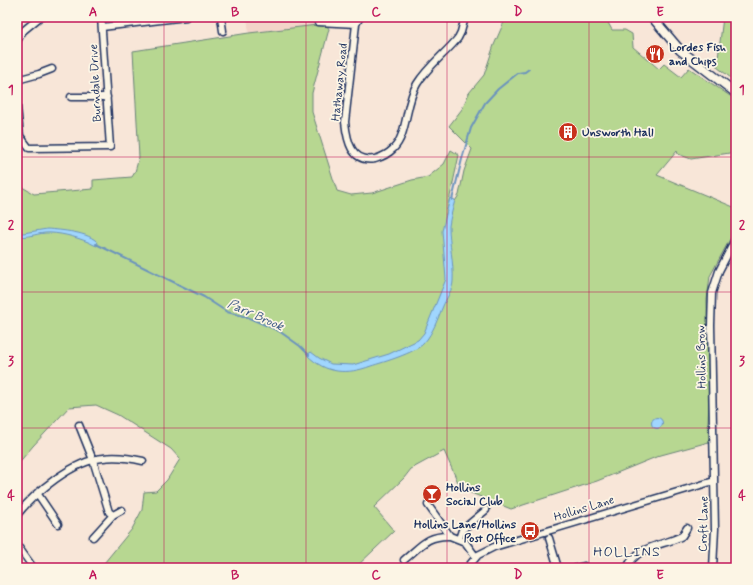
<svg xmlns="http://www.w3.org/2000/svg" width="753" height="585" viewBox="0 0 753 585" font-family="Mynerve,sans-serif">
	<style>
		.built { fill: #f3d4c9 }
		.green { fill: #b7d791; stroke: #698378 }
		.water { fill: #a0d6fe; stroke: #6b93be }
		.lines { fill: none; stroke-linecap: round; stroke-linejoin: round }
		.stream { stroke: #6b93be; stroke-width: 2 }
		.minor-casing { stroke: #1b2f5e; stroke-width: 9 }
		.highway-casing { stroke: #1b2f5e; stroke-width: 11 }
		.minor { stroke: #fcf5e5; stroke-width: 6 }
		.highway { stroke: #fcf5e5; stroke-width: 8 }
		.grid { fill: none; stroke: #c2185b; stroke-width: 1; stroke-opacity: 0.55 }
		.labels { text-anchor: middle; stroke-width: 3.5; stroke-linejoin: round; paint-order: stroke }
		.poi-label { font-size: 12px; font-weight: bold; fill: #1b2f5e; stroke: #fcf5e5; text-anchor: start }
		.street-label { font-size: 12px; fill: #1b2f5e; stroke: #fcf5e5 }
		.water-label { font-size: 13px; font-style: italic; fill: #3c5986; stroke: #fcf5e5 }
		.quarter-label { font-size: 14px; letter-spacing: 1px; fill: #1b2f5e; stroke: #fcf5e5 }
		.neatline { fill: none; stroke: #c2185b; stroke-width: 1.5 }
		.grid-label { font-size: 13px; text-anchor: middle; font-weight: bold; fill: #c2185b }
	</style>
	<rect width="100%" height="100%" fill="#f8e6d8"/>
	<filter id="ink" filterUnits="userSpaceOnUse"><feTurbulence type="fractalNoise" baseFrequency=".025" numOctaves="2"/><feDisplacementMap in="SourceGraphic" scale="8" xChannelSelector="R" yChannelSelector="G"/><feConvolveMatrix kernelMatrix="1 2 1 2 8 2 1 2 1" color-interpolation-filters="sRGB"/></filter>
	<g filter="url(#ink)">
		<path class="built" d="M247,17H326V24L249,33Z"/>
		<path class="green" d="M504,17H572L574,21L587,17H605L612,30H625L632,34L633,47L659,69L664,64L681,77L689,68L736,100V125L734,130L736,131V152L691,159L678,154L677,151L657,175L736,208V228L710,276L707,300L709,402L708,422L709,442L661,455L597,481L511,509L461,489L444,451L411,469L404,478L374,507L394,531L355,568H100L132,529L142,510L144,492L156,491L167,480L180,459L171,449L118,415L96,405L69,407L33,446L17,465V184L34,194L93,189V180L132,177L135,172L139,157L133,51L249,33L326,24L329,29L312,93V112L337,191L351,195L372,193L412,180L428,177L444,164L451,150L459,155L446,215L459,195L464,171L472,149L449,126L462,109L469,93L484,75L494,45L504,22Z
			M723,17H736V82L717,67Z"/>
		<path class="water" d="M450,198L455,200C453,208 450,218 449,226C449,244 454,263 453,281C453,289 446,299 443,306C438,318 433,333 424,343C415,353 384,362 371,366C347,375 326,374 307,355L311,352L319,358L331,364L353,365L389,354L418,340L424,333L446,279L442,231Z
			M47,229C60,230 90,232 98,243L97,246C93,245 91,243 88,242C76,237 58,232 45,233C35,234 27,238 17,236V233H23Z
			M651.5 423a5.5 5.5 0 1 1 11 0a5.5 5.5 0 1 1-11 0Z"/>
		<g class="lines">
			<path class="stream" d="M452,200L462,159L471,128L485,103L498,89L518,73L525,72L529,69
				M96,244L204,297L227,312L247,317L279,331L300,346L309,355"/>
			<g class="minor-casing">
				<path id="minor" d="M221,17L223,31
					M318,17V22L356,24
					M360,17L356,24L345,122C347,140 351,163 375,159C382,157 388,154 393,149C408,135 405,103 417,84C428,66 445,54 458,38L461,32L465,17
					M102,27L186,17
					M17,41L23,31L40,17
					M17,80L39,74L52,69
					M71,97H107
					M17,106L20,136L29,148L110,147L101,17
					M79,425L93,460L109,512L113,515L93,537
					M37,493L58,524
					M428,505L450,536L465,542L476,557
					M17,515C35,492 73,461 103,458C117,456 130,458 143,461
					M113,515L122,510
					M549,538L558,568
					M459,539L462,530L486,510
					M17,545L32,566
					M404,560C421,546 427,535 450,536
					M467,568L478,555L494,547L714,481
					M576,568L584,566
					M627,568C637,545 663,546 682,536L687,528
					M713,568L715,529L711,325L712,293L719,271L736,238"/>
			</g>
			<g class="highway-casing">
				<path id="highway" d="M652,17L680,50L736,93"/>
			</g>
			<use href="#minor" class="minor"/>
			<use href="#highway" class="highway"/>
		</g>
	</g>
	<path class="grid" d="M164,17V568M306,17V568M447,17V568M589,17V568M17,157H736M17,292H736M17,428H736"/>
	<defs>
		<g id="restaurant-disc" transform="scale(1)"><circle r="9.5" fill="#c8321e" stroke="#fcf5e5"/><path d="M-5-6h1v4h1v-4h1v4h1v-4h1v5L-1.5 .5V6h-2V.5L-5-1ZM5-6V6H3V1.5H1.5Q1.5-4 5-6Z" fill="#fff"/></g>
		<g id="building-disc" transform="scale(1)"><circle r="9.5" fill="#c8321e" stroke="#fcf5e5"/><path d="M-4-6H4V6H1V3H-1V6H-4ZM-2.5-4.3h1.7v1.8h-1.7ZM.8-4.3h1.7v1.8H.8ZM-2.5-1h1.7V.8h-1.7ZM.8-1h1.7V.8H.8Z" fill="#fff"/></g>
		<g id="bar-disc" transform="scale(1)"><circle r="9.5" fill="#c8321e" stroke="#fcf5e5"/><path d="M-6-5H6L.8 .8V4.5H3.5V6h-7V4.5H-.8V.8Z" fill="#fff"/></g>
		<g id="bus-disc" transform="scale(1)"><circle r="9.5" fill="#c8321e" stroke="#fcf5e5"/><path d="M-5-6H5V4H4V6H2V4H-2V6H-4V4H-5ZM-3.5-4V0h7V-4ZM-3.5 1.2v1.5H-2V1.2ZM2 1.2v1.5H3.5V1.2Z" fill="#fff"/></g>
	</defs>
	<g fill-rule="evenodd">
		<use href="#restaurant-disc" x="655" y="54"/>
		<use href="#building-disc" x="568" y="132"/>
		<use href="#bar-disc" x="432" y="494"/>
		<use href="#bus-disc" x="530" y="531"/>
	</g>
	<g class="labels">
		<g class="poi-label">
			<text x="669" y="51">Lordes Fish<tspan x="669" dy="14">and Chips</tspan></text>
			<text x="582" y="136">Unsworth Hall</text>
			<text x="446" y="491">Hollins<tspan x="446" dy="14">Social Club</tspan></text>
			<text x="516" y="528" text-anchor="end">Hollins Lane/Hollins<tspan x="516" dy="14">Post Office</tspan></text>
		</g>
		<g class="street-label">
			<text transform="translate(339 82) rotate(-84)" y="4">Hathaway Road</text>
			<text transform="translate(95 83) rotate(-93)" y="4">Burndale Drive</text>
			<text transform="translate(701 357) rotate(-91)" y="4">Hollins Brow</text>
			<text transform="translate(584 508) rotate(-17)" y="4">Hollins Lane</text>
			<text transform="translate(703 524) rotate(-89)" y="4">Croft Lane</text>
		</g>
		<g class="water-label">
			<text transform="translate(256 314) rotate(24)" y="5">Parr Brook</text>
		</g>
		<g class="quarter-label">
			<text x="627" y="556">HOLLINS</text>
		</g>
	</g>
	<rect width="753" height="585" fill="none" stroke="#fcf5e5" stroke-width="44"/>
	<rect x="22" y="22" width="709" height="541" class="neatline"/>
	<g class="grid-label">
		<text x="93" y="16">A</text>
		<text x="235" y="16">B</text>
		<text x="376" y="16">C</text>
		<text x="518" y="16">D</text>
		<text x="660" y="16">E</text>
		<text x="11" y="94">1</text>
		<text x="742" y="94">1</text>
		<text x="11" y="229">2</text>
		<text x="742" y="229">2</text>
		<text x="11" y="365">3</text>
		<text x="742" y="365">3</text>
		<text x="11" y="500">4</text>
		<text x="742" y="500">4</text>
		<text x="93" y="579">A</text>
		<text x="235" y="579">B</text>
		<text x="376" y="579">C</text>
		<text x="518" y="579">D</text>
		<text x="660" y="579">E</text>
	</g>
</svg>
